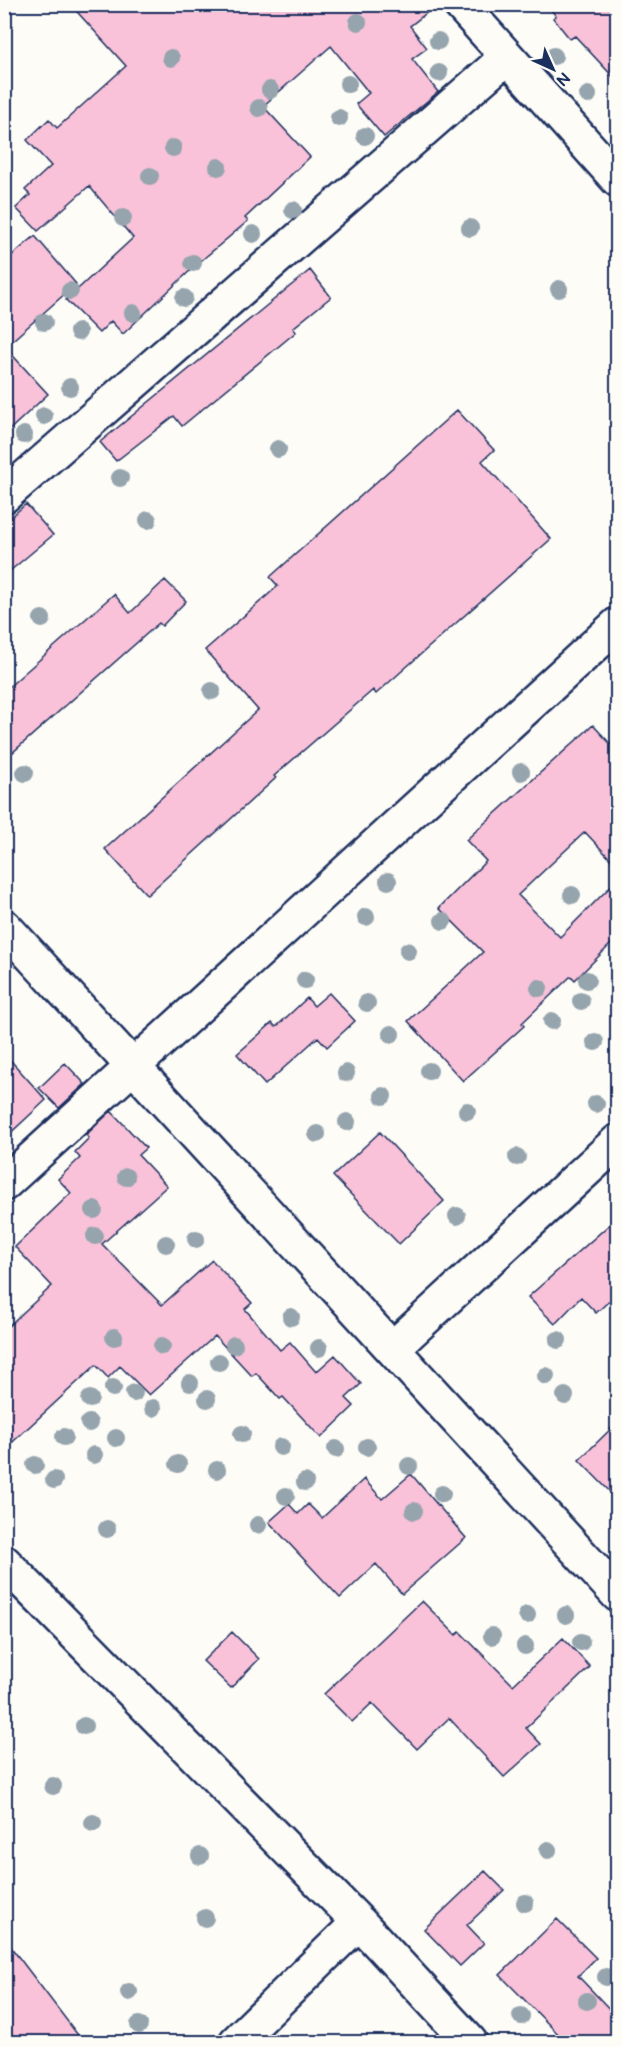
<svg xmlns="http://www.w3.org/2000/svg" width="622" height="2047" viewBox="0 0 622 2047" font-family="'Balsamiq Sans',sans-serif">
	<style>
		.building { fill: #f9c2d9; stroke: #1b2f5e; stroke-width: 1.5 }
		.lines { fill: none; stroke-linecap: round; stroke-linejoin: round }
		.minor-casing { stroke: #1b2f5e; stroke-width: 38 }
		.minor { stroke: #fdfcf7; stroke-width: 33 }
		.tree { fill: #95a4ad }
	</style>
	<rect width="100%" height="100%" fill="#fdfcf7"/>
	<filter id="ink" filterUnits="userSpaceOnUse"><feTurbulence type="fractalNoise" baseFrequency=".0167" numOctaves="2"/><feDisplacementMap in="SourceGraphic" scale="12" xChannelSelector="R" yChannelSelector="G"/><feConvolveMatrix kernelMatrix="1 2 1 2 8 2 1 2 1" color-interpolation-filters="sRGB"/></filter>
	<g filter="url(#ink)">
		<path class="building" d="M70,4H438L410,26L427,48L412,59L438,92L384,137L356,104L369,93L331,46L263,106L310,157L245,218L248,221L196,265L123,334L111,321L99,333L66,300L133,238L89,186L38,231L16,208L30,195L25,190L51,166L27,140L49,119L57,128L126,66Z
			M546,4H618V82L575,36L570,39L553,18L556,16Z
			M35,236L76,284L5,347L48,394L4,435V262Z
			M310,270L331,297L293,328L296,332L182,426L174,416L116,461L100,442Z
			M457,410L494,450L482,461L551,539L376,694L373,690L274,776L276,778L147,895L105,849L258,710L205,650L278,586L270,577Z
			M26,504L53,535L4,576V523Z
			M165,580L186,601L162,626L159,623L4,760V691L114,594L130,613Z
			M593,725L618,752V867L585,832L518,895L560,937L618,879V937L575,980L571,976L522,1023L524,1026L463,1081L408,1021L483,952L439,908L486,861L466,840Z
			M329,993L355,1021L327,1047L318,1037L265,1085L237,1054L272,1023L276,1027L307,998L314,1006Z
			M4,1053L46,1100L4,1139Z
			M65,1063L85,1084L59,1108L39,1088Z
			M111,1111L146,1148L138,1155L167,1186L102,1244L162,1305L212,1260L252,1303L245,1309L280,1350L290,1342L316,1372L335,1355L361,1384L346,1398L354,1406L321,1438L283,1397L280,1399L256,1373L252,1376L215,1336L149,1395L120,1366L108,1378L96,1365L4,1450V1330L52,1286L15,1247L71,1193L58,1179L80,1158L75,1152L89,1138L86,1135Z
			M380,1132L444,1201L399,1244L333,1176Z
			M618,1217V1293L596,1313L581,1297L555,1324L528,1297Z
			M618,1422V1500L579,1460Z
			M411,1474L466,1538L402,1594L376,1564L340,1598L269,1522L289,1504L298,1514L308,1504L322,1518L364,1479L382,1499Z
			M422,1601L456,1635L460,1632L513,1685L563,1638L590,1667L526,1728L541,1744L504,1777L449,1718L417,1749L372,1703L352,1722L324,1694Z
			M232,1632L259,1659L231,1688L203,1661Z
			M485,1871L504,1890L467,1925L484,1943L460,1966L424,1929Z
			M557,1919L596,1958L578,1976L618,2018V2043H567L500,1975Z
			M4,1938L84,2043H4Z"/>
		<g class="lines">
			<g class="minor-casing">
				<path id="minor" d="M460,4L618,180
					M4,496L507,57
					M4,926L618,1595
					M4,1184L618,624
					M393,1348L618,1141
					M4,1562L359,1922L470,2042
					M236,2042L359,1922"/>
			</g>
			<use href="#minor" class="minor"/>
		</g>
		<g class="tree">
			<circle cx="358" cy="22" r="9"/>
			<circle cx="438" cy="41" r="9"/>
			<circle cx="554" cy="56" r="9"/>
			<circle cx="171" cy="58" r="9"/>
			<circle cx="439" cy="73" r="9"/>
			<circle cx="348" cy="84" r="9"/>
			<circle cx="270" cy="90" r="9"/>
			<circle cx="588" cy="95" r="9"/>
			<circle cx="259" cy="108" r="9"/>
			<circle cx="339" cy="118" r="9"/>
			<circle cx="365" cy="136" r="9"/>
			<circle cx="173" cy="148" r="9"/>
			<circle cx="218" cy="167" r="9"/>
			<circle cx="150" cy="176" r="9"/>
			<circle cx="293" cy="210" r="9"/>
			<circle cx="123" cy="218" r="9"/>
			<circle cx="470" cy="228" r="9"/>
			<circle cx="253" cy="234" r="9"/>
			<circle cx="193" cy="263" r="9"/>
			<circle cx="559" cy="289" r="9"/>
			<circle cx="70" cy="291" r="9"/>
			<circle cx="184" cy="298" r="9"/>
			<circle cx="133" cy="313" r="9"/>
			<circle cx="44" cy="322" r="9"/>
			<circle cx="78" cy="332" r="9"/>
			<circle cx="70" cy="387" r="9"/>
			<circle cx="44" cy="416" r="9"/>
			<circle cx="24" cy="435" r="9"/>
			<circle cx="278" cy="449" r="9"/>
			<circle cx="120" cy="478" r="9"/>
			<circle cx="148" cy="520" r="9"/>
			<circle cx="42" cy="619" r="9"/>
			<circle cx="212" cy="691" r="9"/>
			<circle cx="521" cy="772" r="9"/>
			<circle cx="25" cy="773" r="9"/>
			<circle cx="388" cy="881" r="9"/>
			<circle cx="572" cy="895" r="9"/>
			<circle cx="366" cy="917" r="9"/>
			<circle cx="443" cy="921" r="9"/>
			<circle cx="408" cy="951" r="9"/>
			<circle cx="305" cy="980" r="9"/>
			<circle cx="587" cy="980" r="9"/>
			<circle cx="539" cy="988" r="9"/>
			<circle cx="581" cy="1001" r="9"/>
			<circle cx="367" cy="1003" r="9"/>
			<circle cx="552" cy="1021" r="9"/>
			<circle cx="391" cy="1034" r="9"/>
			<circle cx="595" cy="1042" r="9"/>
			<circle cx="429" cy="1071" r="9"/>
			<circle cx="346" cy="1073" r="9"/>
			<circle cx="383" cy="1096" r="9"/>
			<circle cx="596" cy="1104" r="9"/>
			<circle cx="467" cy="1111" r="9"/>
			<circle cx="347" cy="1122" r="9"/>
			<circle cx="317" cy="1134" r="9"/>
			<circle cx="517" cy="1157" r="9"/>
			<circle cx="126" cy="1177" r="9"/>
			<circle cx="94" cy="1210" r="9"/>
			<circle cx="457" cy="1216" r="9"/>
			<circle cx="95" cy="1236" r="9"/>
			<circle cx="196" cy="1239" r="9"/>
			<circle cx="166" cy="1244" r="9"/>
			<circle cx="291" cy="1317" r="9"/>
			<circle cx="114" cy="1337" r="9"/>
			<circle cx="558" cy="1340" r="9"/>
			<circle cx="234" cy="1345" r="9"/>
			<circle cx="162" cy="1346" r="9"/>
			<circle cx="319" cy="1348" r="9"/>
			<circle cx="219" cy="1362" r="9"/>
			<circle cx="546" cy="1376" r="9"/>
			<circle cx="190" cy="1383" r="9"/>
			<circle cx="113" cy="1388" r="9"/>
			<circle cx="134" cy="1393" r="9"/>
			<circle cx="565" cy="1396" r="9"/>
			<circle cx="90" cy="1399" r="9"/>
			<circle cx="207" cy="1399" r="9"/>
			<circle cx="153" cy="1408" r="9"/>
			<circle cx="89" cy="1423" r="9"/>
			<circle cx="242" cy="1434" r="9"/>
			<circle cx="64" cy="1437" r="9"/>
			<circle cx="116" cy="1438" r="9"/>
			<circle cx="281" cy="1447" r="9"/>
			<circle cx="367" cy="1447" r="9"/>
			<circle cx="336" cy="1449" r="9"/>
			<circle cx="94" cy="1455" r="9"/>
			<circle cx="178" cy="1464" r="9"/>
			<circle cx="35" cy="1465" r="9"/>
			<circle cx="409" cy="1466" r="9"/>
			<circle cx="217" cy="1470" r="9"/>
			<circle cx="54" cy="1480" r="9"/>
			<circle cx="305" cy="1482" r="9"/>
			<circle cx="442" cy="1494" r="9"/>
			<circle cx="286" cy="1496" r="9"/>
			<circle cx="414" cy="1511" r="9"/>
			<circle cx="258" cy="1525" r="9"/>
			<circle cx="107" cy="1529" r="9"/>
			<circle cx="527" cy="1615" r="9"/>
			<circle cx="566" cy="1615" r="9"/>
			<circle cx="492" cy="1636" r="9"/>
			<circle cx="581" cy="1642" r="9"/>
			<circle cx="525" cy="1646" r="9"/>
			<circle cx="84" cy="1726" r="9"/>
			<circle cx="53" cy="1786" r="9"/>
			<circle cx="93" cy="1823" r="9"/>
			<circle cx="548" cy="1850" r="9"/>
			<circle cx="200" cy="1856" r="9"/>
			<circle cx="525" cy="1903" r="9"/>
			<circle cx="205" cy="1918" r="9"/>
			<circle cx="606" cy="1977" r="9"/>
			<circle cx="129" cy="1992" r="9"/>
			<circle cx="587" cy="2001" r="9"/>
			<circle cx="521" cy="2016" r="9"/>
			<circle cx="139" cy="2025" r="9"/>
		</g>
	</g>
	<rect width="622" height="2047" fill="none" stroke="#fdfcf7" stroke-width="24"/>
	<rect x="12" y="12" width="598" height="2023" fill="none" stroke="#1b2f5e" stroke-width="2" filter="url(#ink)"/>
	<g transform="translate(553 69) rotate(135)" stroke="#fdfcf7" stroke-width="4.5" paint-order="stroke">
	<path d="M0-4.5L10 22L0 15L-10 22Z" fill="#1b2f5e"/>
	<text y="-9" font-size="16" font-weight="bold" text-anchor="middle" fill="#1b2f5e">N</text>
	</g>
</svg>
